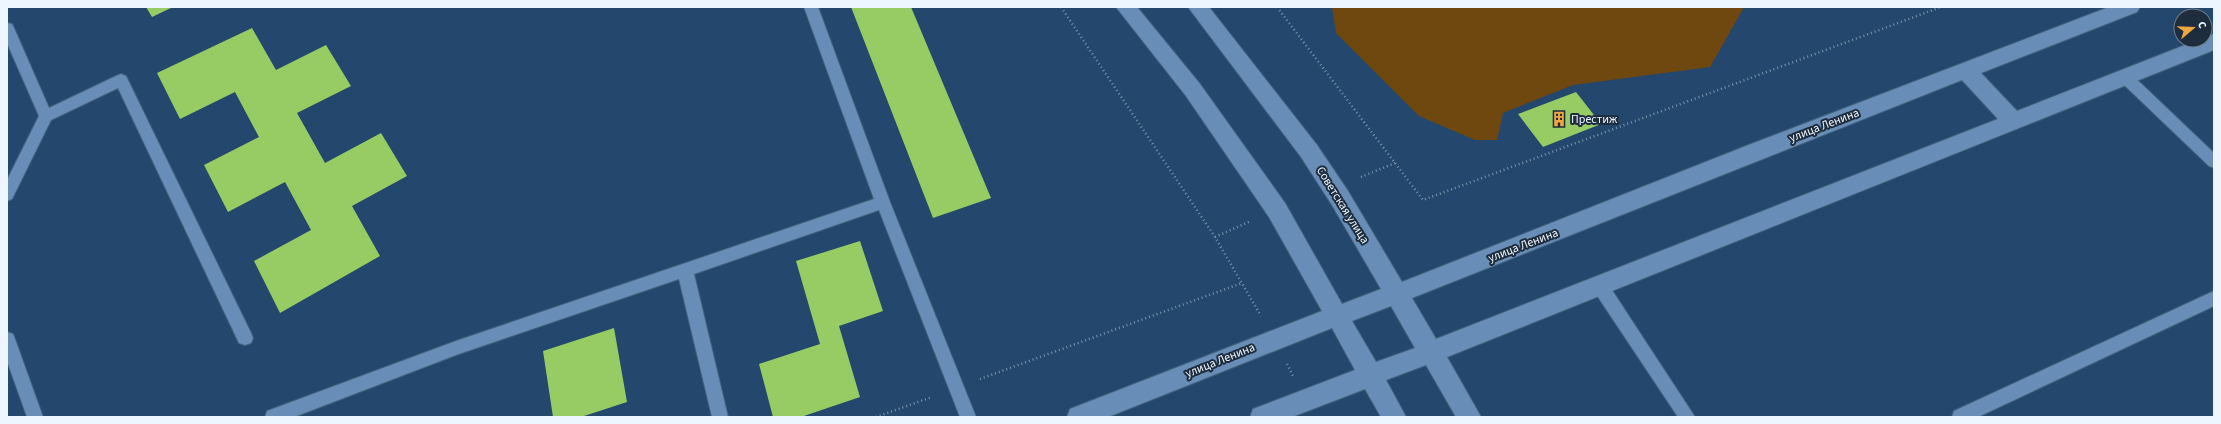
<svg xmlns="http://www.w3.org/2000/svg" width="2221" height="424" viewBox="0 0 2221 424" font-family="'Source Sans 3',sans-serif">
	<style>
		.green { fill: #6e480f }
		.building { fill: #97cb64 }
		.lines { fill: none; stroke-linecap: round; stroke-linejoin: round }
		.lane-casing { stroke: #44617d; stroke-width: 2 }
		.secondary-casing { stroke: #44617d; stroke-width: 2 }
		.path { stroke: #7b93ac; stroke-width: 2.5; stroke-dasharray: 1 3; stroke-linecap: butt }
		.lane { fill: #688db7; fill-rule: evenodd }
		.secondary { fill: #688db7; fill-rule: evenodd }
		.labels { text-anchor: middle; stroke-width: 4; stroke-linejoin: round; paint-order: stroke }
		.poi-label { font-size: 12px; fill: #edf5fe; stroke: #1e2d3e; text-anchor: start }
		.street-label { font-size: 12px; fill: #edf5fe; stroke: #1e2d3e }
	</style>
	<rect width="100%" height="100%" fill="#24486d"/>
	<path class="green" d="M1332,7H1744L1710,67L1573,85L1503,113L1497,140H1475L1419,116L1336,33Z"/>
	<path class="building" d="M146,7H173L152,17Z
		M851,7H911L991,198L933,218Z
		M252,28L276,70L326,45L351,86L297,113L325,163L381,133L407,176L352,206L380,256L280,313L254,261L311,230L285,182L228,212L204,165L259,137L235,92L180,119L157,73Z
		M1576,92L1601,124L1543,147L1518,114Z
		M860,241L883,311L839,326L860,397L801,417H773L759,364L820,344L796,261Z
		M614,328L627,402L581,417H553L543,351Z"/>
	<g class="lines">
		<g class="lane-casing">
			<path id="lane" d="M804,7H818L890,202L976,417H960L879,210L694,274L728,417H712L679,279L456,355L294,417H265L267,411L456,341L874,199Z
				M7,23L12,24L14,28L49,108L116,76L121,74L126,76L251,333L253,338L251,343L245,345L239,343L118,88L51,120L12,199L7,201V180L39,116L7,43Z
				M2125,71L2130,73L2214,153V168L2209,166L2120,81L2118,77L2120,73Z
				M1600,279L1606,281L1695,417H1678L1594,291L1592,286L1594,281Z
				M2214,291V306L1978,417H1952L1954,411Z
				M7,332L13,334L15,339L43,417H27L7,361Z"/>
		</g>
		<g class="secondary-casing">
			<path id="secondary" d="M1116,7H1137L1200,84L1285,203L1342,304L1381,289L1332,205L1301,157L1188,7H1209L1317,145L1348,191L1402,282L1751,144L2109,7H2140L2137,12L1981,73L2017,111L2198,40H2205V37L2214,34V50L1447,357L1481,417H1456L1426,365L1386,380L1406,417H1381L1365,389L1292,417H1250L1253,409L1355,370L1332,328L1108,417H1067L1070,409L1322,311L1269,217L1186,96ZM1962,80L1998,119L1436,339L1412,298ZM1391,306L1415,348L1376,362L1352,321Z"/>
		</g>
		<path class="path" d="M1061,7L1215,237L1261,316
			M1277,7L1423,200L1941,7
			M1361,177L1395,163
			M1215,237L1251,221
			M1287,364L1293,376
			M980,379L1242,283
			M876,417L932,397"/>
		<use href="#lane" class="lane"/>
		<use href="#secondary" class="secondary"/>
	</g>
	<defs>
		<g id="building-bare" transform="scale(1.2)"><path d="M-4-6H4V6H1V3H-1V6H-4ZM-2.5-4.3h1.7v1.8h-1.7ZM.8-4.3h1.7v1.8H.8ZM-2.5-1h1.7V.8h-1.7ZM.8-1h1.7V.8H.8Z" fill="#f0a63f" stroke="#1e2d3e" stroke-width="2.5" paint-order="stroke"/></g>
	</defs>
	<g fill-rule="evenodd">
		<use href="#building-bare" x="1559" y="119"/>
	</g>
	<g class="labels">
		<g class="poi-label">
			<text x="1571" y="123">Престиж</text>
		</g>
		<g class="street-label">
			<text transform="translate(1824 125) rotate(-21)" y="4">улица Ленина</text>
			<text transform="translate(1343 205) rotate(58)" y="4">Советская улица</text>
			<text transform="translate(1523 245) rotate(-21)" y="4">улица Ленина</text>
			<text transform="translate(1220 360) rotate(-22)" y="4">улица Ленина</text>
		</g>
	</g>
	<rect width="2221" height="424" fill="none" stroke="#edf5fe" stroke-width="16"/>
	<g transform="translate(2193 28) rotate(71)"><circle r="19" fill="#1e2d3e" stroke="#717d8b"/>
	<path d="M0-3L7 15L0 10L-7 15Z" fill="#f0a63f"/>
	<text y="-6" font-size="11" font-weight="bold" text-anchor="middle" fill="#edf5fe">С</text>
	</g>
</svg>
